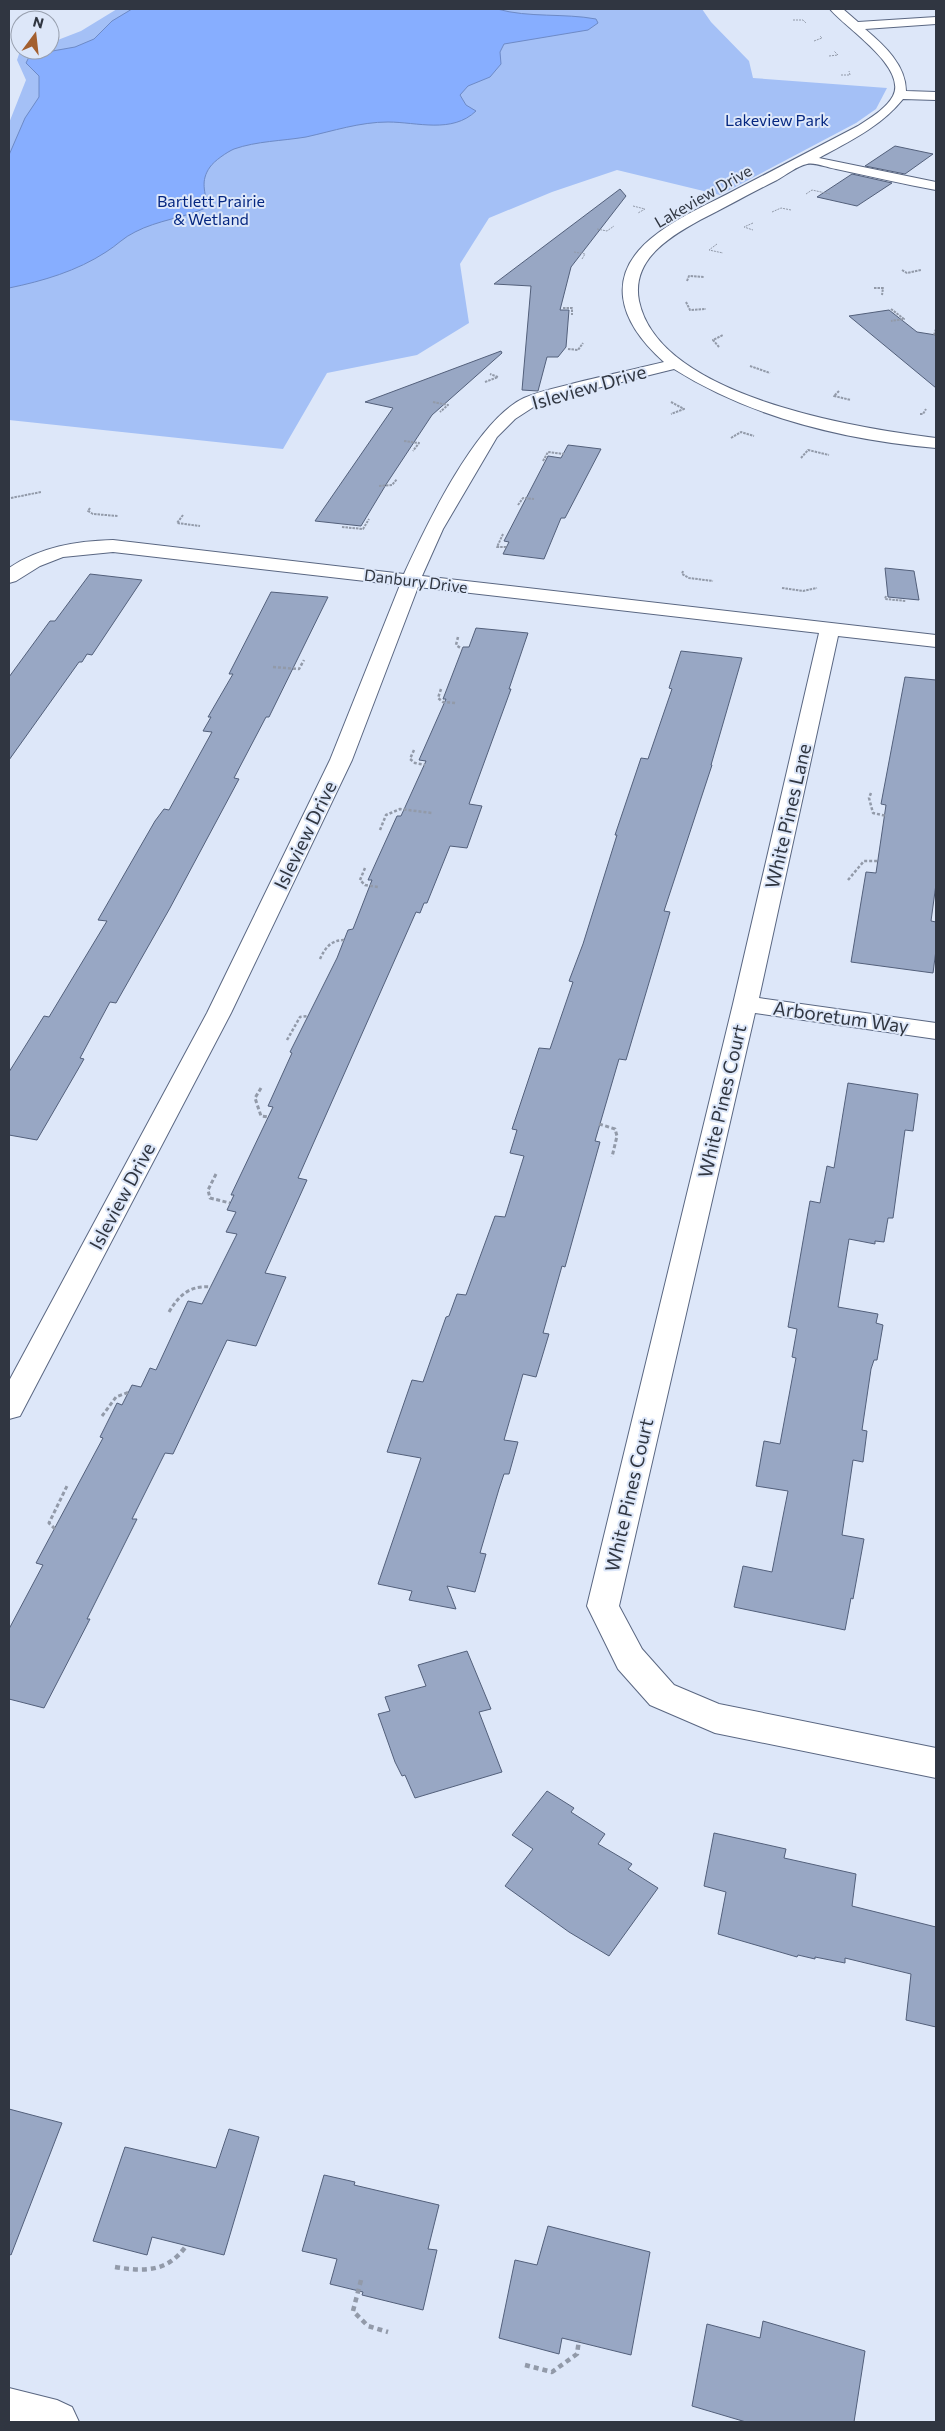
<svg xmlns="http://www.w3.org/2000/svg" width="945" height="2431" viewBox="0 0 945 2431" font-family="Commissioner,sans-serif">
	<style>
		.green { fill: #a4c0f6 }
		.water { fill: #87aeff; stroke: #6d8ac6 }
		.building { fill: #98a7c4; stroke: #53607b }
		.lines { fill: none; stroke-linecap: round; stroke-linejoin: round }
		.minor-casing { stroke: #5a6782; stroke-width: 2 }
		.path-far4 { stroke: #929aa9; stroke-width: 1; stroke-dasharray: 2 1; stroke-linecap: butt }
		.path-far3 { stroke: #929aa9; stroke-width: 2; stroke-dasharray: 2.5 1; stroke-linecap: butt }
		.path-far2 { stroke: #929aa9; stroke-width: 2.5; stroke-dasharray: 3 2; stroke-linecap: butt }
		.path-far1 { stroke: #929aa9; stroke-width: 3; stroke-dasharray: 4 2.5; stroke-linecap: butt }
		.path { stroke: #929aa9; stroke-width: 4.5; stroke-dasharray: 5 4; stroke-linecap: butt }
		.minor { fill: #fff; fill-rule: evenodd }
		.labels { text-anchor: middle; stroke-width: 4; stroke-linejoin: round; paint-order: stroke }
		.far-park-label { font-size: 16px; fill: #052781; stroke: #dde7f9 }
		.far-street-label { font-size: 16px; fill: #303641; stroke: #dde7f9 }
		.street-label { font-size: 19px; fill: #303641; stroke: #dde7f9 }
	</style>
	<rect width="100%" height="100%" fill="#dde7f9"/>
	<path class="green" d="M117,9H702L711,22L749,61L753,78L887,88L876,109L856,123L720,195L617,170L552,192L489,218L460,264L469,323L417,355L327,373L283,449L9,420V123L26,80L17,60L19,54L25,50H50V43L81,31Z"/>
	<path class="water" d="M132,9H497C529,18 564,13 596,19L598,23L588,30L504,44L500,52L501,64L490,77L468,86L460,95L466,105L476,111C452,134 417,122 388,122C360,122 333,131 306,137C282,141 257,141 234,149C227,152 214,161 210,167C200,181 205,192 208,207C184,218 158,220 135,232C124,237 116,246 106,252C77,271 43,281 9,288V155L25,118L39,97V76L26,63L30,55L75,47L94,39L112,21Z"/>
	<path class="building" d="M895,146L933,154L905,174L865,166Z
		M852,174L892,183L857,206L817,197Z
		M620,189L626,196L571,267L560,310H569L566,347L558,357H547L538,391L522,390L531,286L494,284Z
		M889,310L917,332L936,335V388L849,316Z
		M501,351L502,353L432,415L387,483L361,526L315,521L393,408L365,402Z
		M568,445L601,449L565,518H561L544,559L503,554L509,542L504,541L548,456L561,458Z
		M885,568L914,571L919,600L888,597Z
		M90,574L142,580L92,655L87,654L82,662H79L9,760V677L50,621H55Z
		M271,592L328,597L269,717H266L234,778L239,779L170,908L116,1003L110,1002L80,1058L84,1059L37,1140L9,1135V1072L44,1016L49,1017L107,921L98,920L155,821L164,809L169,810L212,732L203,731L211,717H208L233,674H229L231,670Z
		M476,628L528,633L509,689H511L469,804L482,806L467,848L450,846L427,903H424L420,913L416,912L298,1178L307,1180L265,1273L286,1277L256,1346L227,1340L173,1454L165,1453L132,1519H137L87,1619H90L44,1708L9,1699V1629L43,1565L36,1563L103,1438L100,1437L117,1403L122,1405L132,1385L141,1387L150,1368L156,1370L188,1301L202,1304L237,1234L226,1232L236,1212L227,1210L234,1195H231L273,1107L268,1106L292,1053L290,1052L337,958L348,930L353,929L372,880H368L397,816H401L426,761L419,760L446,699H443L463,647H469Z
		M681,651L742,658L711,765H712L664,911L670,912L626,1060L619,1059L595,1141L600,1142L565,1267L562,1266L543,1333L549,1334L536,1377L523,1374L504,1440L518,1442L509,1474H504L499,1489L480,1553L486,1554L475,1592L447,1586L456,1609L409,1600L412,1591L378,1584L421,1458L387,1452L412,1380L423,1382L446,1317L449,1316L457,1294L466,1295L495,1216L505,1217L524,1156L510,1153L517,1130L512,1129L539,1048L550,1049L573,982L569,981L583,944L617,835H615L641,758L648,759L672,689L669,688Z
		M905,677L936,680V884L931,921L936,922V950L933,973L851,962L866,872L876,873L886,805L881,804Z
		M848,1083L918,1094L913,1131L905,1130L893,1218H888L884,1242L875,1241V1244L849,1239L838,1307L878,1314L876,1323L883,1325L877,1360H874L871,1369L862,1430L867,1431L863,1462L853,1460L842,1535L864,1539L853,1599L851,1598L845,1630L734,1607L743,1566L772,1572L788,1491L756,1486L764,1441L780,1444L796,1358L792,1357L797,1329L788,1327L810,1201L820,1203L827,1166L834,1168Z
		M467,1651L491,1709L479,1712L502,1772L415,1798L405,1775L402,1776L395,1762L378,1714L390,1711L385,1697L426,1686L418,1665Z
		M547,1791L574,1808L571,1812L605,1834L598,1844L632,1864L628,1869L658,1888L609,1956L569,1932L505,1886L533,1849L512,1835Z
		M714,1833L786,1849L784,1858L856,1874L852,1906L936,1927V2027L906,2020L911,1974L845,1958V1963L815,1957V1959L798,1955L797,1957L718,1934L726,1892L704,1886Z
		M9,2109L62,2123L11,2255L9,2254Z
		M229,2129L259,2137L224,2255L152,2237L147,2255L93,2241L125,2147L216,2168Z
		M324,2175L355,2182L354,2185L439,2205L428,2249L437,2250L423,2310L362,2295L363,2292L330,2284L337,2259L302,2251Z
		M548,2226L650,2252L631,2355L562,2338L559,2354L499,2338L515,2260L537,2265Z
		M763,2321L865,2351L854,2422H746L692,2406L707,2324L760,2338Z"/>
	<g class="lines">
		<g class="minor-casing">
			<path id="minor" d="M830,9H843L858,22L936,17V24L865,29C884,45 906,65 906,91L936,92V100L903,99C880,127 850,141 819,158L936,182V190C903,184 870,176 836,169C828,168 815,162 807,164C797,166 786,175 777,180C751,193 726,207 700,220C669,237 631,260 639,301C659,397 856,428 936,438V448C845,440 752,418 674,369L557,398L535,406L515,419L497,437L443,529L422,576L936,635V647L838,636L759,998L936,1023V1039L755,1013L619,1606L642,1649L674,1685L719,1704L936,1748V1778L715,1733L650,1705L618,1669L587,1606L733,1004L819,633L418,587L352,760L231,1013L20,1416L9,1419V1381L207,1013L330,760L400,585L113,552L63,557L40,566L16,581L9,583V568C40,547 76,541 113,540L404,574C426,526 476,420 524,398C542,390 561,387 579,382C607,375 636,369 664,362C619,322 602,274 658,233C682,215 711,203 737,189C778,168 818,147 858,126C870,118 886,109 893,96C908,67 844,27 830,9Z
				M9,2388L57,2400L72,2407L79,2422H9Z"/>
		</g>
		<path class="path-far4" d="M793,20H803L806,23
			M814,41L822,38L820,36
			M829,56L838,55L834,51
			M841,75H850L849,71
			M806,194L812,190L830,194
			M633,206L645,209L638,213
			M772,212L781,208L791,210
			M753,223L744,227L753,230
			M597,229L607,231L614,226
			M717,244L709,250L723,253
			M574,252L585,254L582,259"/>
		<path class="path-far3" d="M902,270L907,273L921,270
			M687,281L689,276L704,277
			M874,288H883L882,295
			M686,302L690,310L706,309
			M563,308H572V315
			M891,309L904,319L891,321
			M934,335L936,329
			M719,347L713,340L723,335
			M568,349L578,350L583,343
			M750,366L770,373
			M485,382L498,377L490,374
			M839,391L834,396L851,400
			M433,402L448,405L440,412
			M671,402L684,409L671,414
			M920,414H923L926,409
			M731,438L741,432L754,436
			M404,441L419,443L413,451
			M801,458L808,450L829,455
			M543,461L548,452L564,454
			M379,486L392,485L397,479
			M11,498L41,492
			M518,505L523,498L534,499
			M90,508L88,511L93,514L118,516
			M183,515L177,523L200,526
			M342,527L363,529L369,519
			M503,534L497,547H507
			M683,571L682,574L689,578L713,581
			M782,588L803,591L817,588
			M886,596L885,599L906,601"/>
		<path class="path-far2" d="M458,637L456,645L462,649
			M273,667L299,669L304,660
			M441,689L438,698L443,702L456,703
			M414,750L410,759L415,763L425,765
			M871,793L869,798L873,813L887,816
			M380,830L386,815L400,809L432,813
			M365,868L360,880L365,885L378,887
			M848,880L864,861H878
			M320,959C325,948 331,940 344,940
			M287,1040L300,1017L308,1016"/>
		<path class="path-far1" d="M261,1088L255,1098L261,1116L268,1117
			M599,1124L615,1129L617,1136L612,1157
			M216,1174L208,1190L210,1198L230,1203
			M169,1312C179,1295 190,1285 211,1287
			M102,1416L116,1397L129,1392
			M55,1529L49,1523L67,1486"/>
		<path class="path" d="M115,2267C144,2272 168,2272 186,2246
			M361,2280L353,2311L368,2326L388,2332
			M525,2365L552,2372L577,2354L579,2340"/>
		<use href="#minor" class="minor"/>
	</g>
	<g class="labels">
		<g class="far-park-label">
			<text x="777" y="126">Lakeview Park</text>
			<text x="211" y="207">Bartlett Prairie<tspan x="211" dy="18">&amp; Wetland</tspan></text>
		</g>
		<g class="far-street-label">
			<text transform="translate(703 196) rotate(-30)" y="6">Lakeview Drive</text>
			<text transform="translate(416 581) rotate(7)" y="6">Danbury Drive</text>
		</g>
		<g class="street-label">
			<text transform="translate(589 387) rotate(-16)" y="7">Isleview Drive</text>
			<text transform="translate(788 816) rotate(-77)" y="7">White Pines Lane</text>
			<text transform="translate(305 835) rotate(-64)" y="7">Isleview Drive</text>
			<text transform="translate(841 1017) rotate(8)" y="7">Arboretum Way</text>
			<text transform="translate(722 1101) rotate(-77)" y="7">White Pines Court</text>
			<text transform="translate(122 1196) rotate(-62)" y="7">Isleview Drive</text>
			<text transform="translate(629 1495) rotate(-77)" y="7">White Pines Court</text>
		</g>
	</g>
	<rect width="945" height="2431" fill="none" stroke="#303641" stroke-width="20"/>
	<g transform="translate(35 35) rotate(15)"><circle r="24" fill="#dde7f9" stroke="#98a0af"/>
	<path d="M0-4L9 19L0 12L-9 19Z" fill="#a35f2f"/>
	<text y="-8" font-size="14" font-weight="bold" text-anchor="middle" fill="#303641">N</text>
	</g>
</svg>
